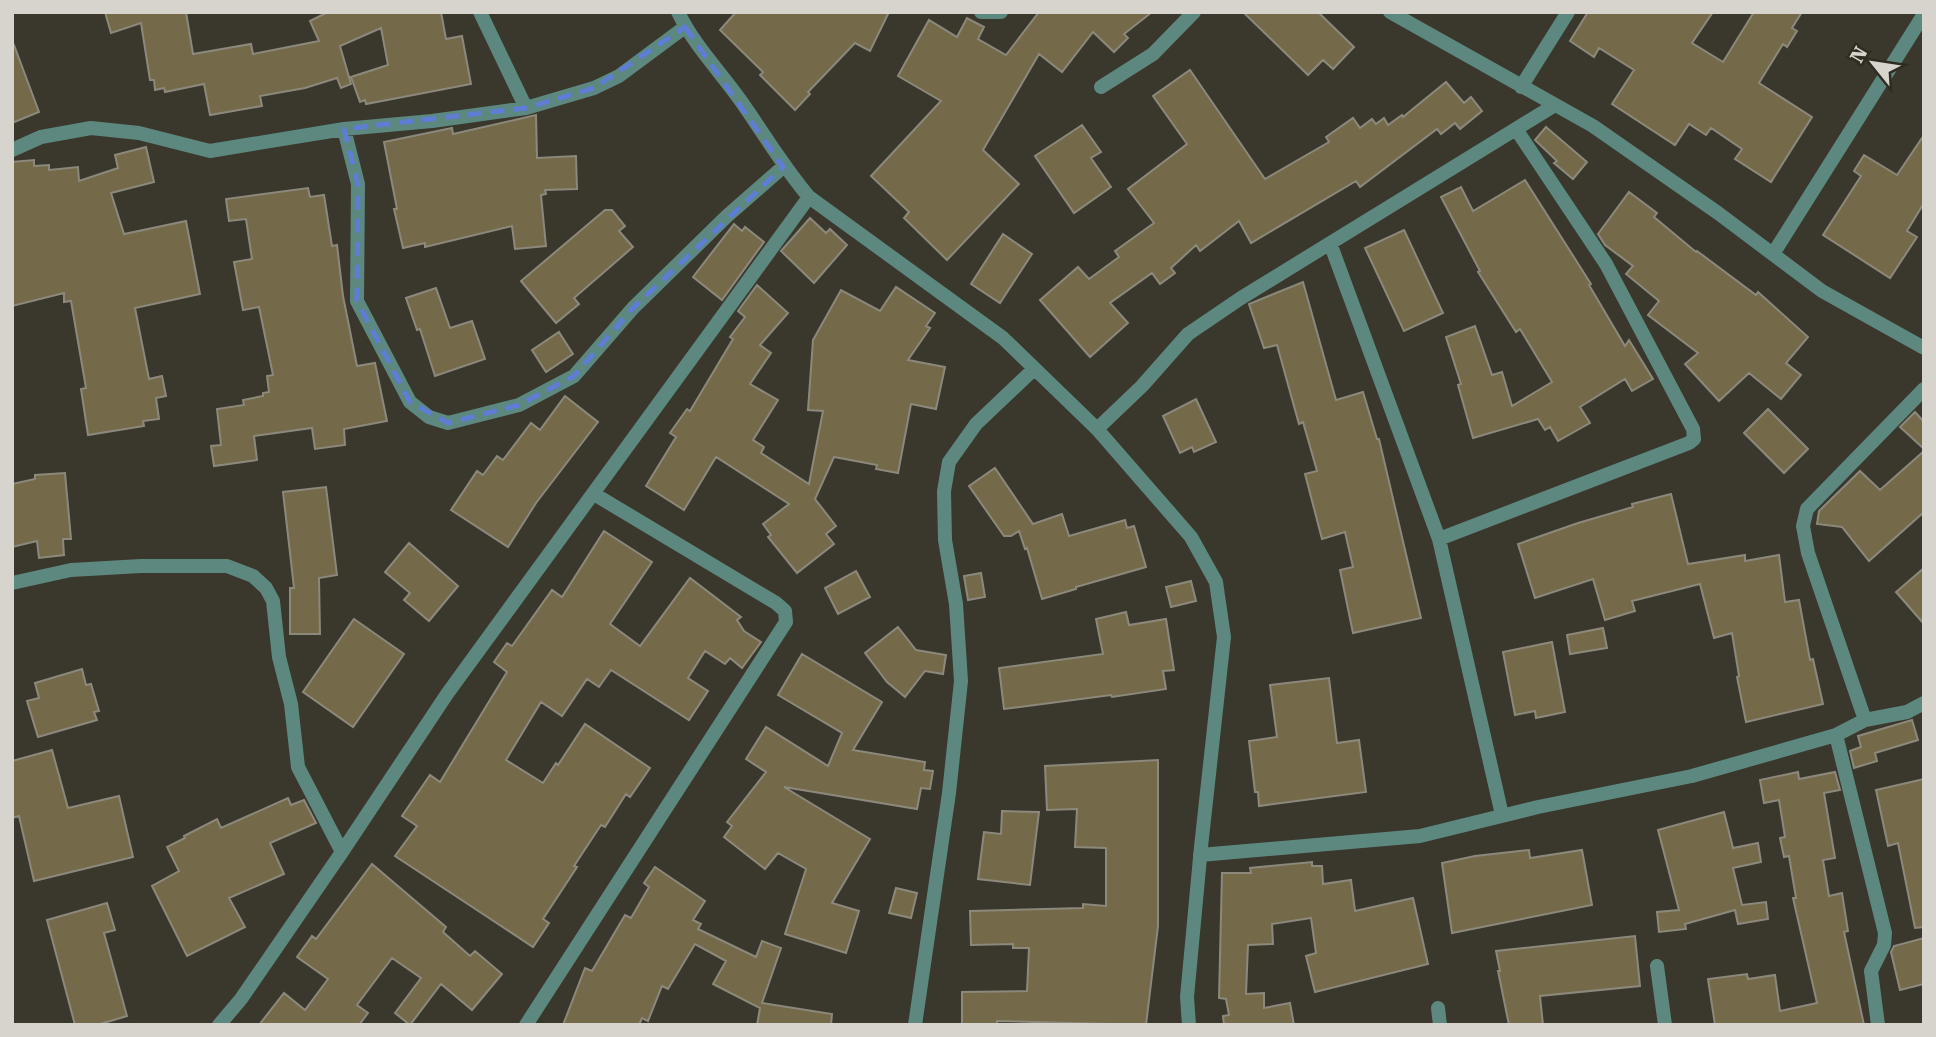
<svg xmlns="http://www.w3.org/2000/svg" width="1936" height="1037" viewBox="0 0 1936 1037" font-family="'Roboto Serif',serif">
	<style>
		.building { fill: #746a4a; stroke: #8c887c; stroke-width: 2 }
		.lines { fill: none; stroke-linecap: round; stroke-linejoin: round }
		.minor { stroke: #5d887f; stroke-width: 14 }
		.marked { fill: none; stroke: #5e7dd4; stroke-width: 5; stroke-dasharray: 14 9; stroke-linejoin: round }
	</style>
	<rect width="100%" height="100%" fill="#3a372c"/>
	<path class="building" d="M105,12H186L193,54L251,44L253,54L319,41L310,21L328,12H441L446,39L462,36L471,84L366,104L365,100L360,102L351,77L388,65L381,28L340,46L351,84L341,88L337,78L305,88L260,96L262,106L210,115L204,84L165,92L164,88L155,90L154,80H150L141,23L111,33Z
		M736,12H889L870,51L855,43L808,92L810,94L795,110L760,75L763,72L720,30Z
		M1039,12H1152L1124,34L1128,38L1114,52L1093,32L1062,72L1039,54L983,150L1019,184L947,260L904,218L909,212L871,176L941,101L898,76L929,20L957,37L967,18L984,27L978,39L1006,55Z
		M1243,12H1318L1354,47L1333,69L1323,60L1308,75Z
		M1588,12H1713L1692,43L1723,62L1754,12H1802L1792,28L1797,31L1787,47L1783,44L1759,83L1812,117L1771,182L1735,159L1742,149L1711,128L1706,135L1689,124L1675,145L1612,104L1634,70L1599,48L1594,57L1570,41Z
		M14,45L39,112L12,123V46Z
		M1190,70L1265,179L1329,142L1326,137L1353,118L1360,128L1372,119L1376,124L1384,118L1388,125L1402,115L1403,117L1446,82L1464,103L1471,97L1482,111L1460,129L1455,123L1441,134L1437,129L1360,187L1356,181L1251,243L1239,221L1200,251L1196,245L1171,268L1175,273L1160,284L1152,273L1110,303L1128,323L1090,357L1040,300L1078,267L1089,279L1119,257L1115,251L1154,223L1128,189L1187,144L1153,96Z
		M536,115L537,158L576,156L577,189L545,190L546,194L541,195L546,246L515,249L512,226L425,247V243L403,248L394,209H397L384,142L452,128L453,134Z
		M1082,125L1101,152L1091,158L1111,187L1074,213L1035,156Z
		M1546,127L1587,162L1573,179L1554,163L1557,161L1535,140Z
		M1924,135V203L1907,231L1917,237L1890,278L1823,235L1861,176L1854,171L1864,155L1897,175Z
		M146,147L154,182L111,193L124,234L186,221L200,294L135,308L149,379L162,376L166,396L156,398L159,419L143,421L144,426L88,435L81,389L86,388L71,301L64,302V293L12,306V162L34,160V166L49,165V170L78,167L79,181L118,168L115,155Z
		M1525,180L1591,284L1589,285L1625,346L1629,340L1653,379L1632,391L1625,379L1580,407L1590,423L1558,441L1550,427L1545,430L1538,419L1473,438L1458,385L1461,384L1446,337L1475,326L1492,375L1502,372L1512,406L1552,382L1520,329L1516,332L1478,272L1480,271L1441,197L1461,187L1473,211Z
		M308,188L310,197L324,195L332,246L337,245L343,296L357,366L375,363L387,421L344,429L345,445L315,449L312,428L254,436L257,460L214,466L211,446L221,445L217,409L244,405L243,400L263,396V393L269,392L267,376L273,375L259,307L243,310L234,262L252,259L246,219L229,221L226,199Z
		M1629,192L1657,213L1654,217L1696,252L1697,251L1756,295L1758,292L1808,337L1786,363L1801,375L1781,399L1749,373L1719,401L1685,364L1698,353L1648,315L1659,301L1626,274L1633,266L1605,245L1598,234Z
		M605,210H612L625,226L619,231L633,247L574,298L579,304L556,323L521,281Z
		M810,218L826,233L830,229L847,245L814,283L781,251Z
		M734,224L742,231L745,227L764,242L722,300L693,277Z
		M1404,230L1443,313L1404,331L1365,248Z
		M1003,234L1032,254L1000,303L971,284Z
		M1303,282L1336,400L1363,392L1377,439H1379L1421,618L1353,633L1340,570L1353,567L1345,532L1322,539L1305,474L1317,471L1303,422L1299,424L1277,345L1264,348L1249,304Z
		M757,285L788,313L760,345L771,353L750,384L778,400L753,440L764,447L761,453L809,484L823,411L808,410L813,340L841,290L880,311L896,287L935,313L926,326L930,328L908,360L945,367L936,409L911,404L898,473L876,469L877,465L834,457L815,499L836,526L826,534L834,544L797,573L768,537L771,535L763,524L789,504L716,457L684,510L646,486L676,437L670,433L687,409L690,411L733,339L730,337L745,317L738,311Z
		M436,288L450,328L472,321L485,359L435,376L420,329L417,330L406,298Z
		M559,332L573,354L546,372L532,350Z
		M565,396L598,422L536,503L508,547L451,510L477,471L483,475L497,456L503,460L531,423L540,430Z
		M1196,399L1216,442L1194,452L1192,447L1180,453L1163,416Z
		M1768,409L1808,449L1784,473L1744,433Z
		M1915,412L1924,422V449L1900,427Z
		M1924,451V512L1869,561L1842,527L1817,524L1819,511L1860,471L1880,490Z
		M995,468L1033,524L1062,514L1069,536L1125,520L1127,528L1134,526L1146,567L1076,587V589L1042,599L1027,548L1025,549L1019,531L1011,536H1004L969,486Z
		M65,473L71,539H63L64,555L39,558L37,541L12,547V484L35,479V475Z
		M326,487L337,575L319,578L320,634H290V588H294L283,492Z
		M1671,494L1688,564L1745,555V561L1779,555L1785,602L1799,600L1810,660L1813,659L1823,704L1746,722L1737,677L1739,676L1732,633L1714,638L1700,584L1632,601L1635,611L1605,620L1593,579L1535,598L1518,544L1578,523L1633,507L1632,504Z
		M604,531L652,562L610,624L640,646L690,578L741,617L737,620L744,631L761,642L742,668L730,658L725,664L705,651L688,678L708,691L689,720L611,670L599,687L587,679L562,716L541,702L506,760L543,783L556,763L558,765L585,724L650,768L630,797L626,794L605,827L601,825L574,866L577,867L543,919L549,923L533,947L395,856L417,826L402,816L430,775L440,782L507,672L494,662L507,643L512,646L552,590L562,597Z
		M409,543L458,586L429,621L404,600L410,593L385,572Z
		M1924,568V624L1896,592Z
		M856,571L870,597L838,614L825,588Z
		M981,573L985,597L968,600L964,576Z
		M1191,581L1196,601L1171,607L1166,587Z
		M1126,612L1129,625L1166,619L1174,670L1163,671L1166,689L1112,697L1111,695L1004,709L999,668L1103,654L1096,619Z
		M354,619L404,654L353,727L303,692Z
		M898,627L916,650L946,655L943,674L925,671L905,697L887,682L865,653Z
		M1603,628L1607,648L1570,654L1567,635Z
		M1552,642L1565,712L1536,718L1535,711L1515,715L1503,652Z
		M802,654L882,702L853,750L925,762L924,770L933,771L930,789L921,788L917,809L784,787L870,839L832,903L859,911L846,953L785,934L806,869L778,853L765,869L724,837L732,826L727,822L766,772L746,759L766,727L828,766L842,733L778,695Z
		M82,669L86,685L91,684L99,711L94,712L97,720L38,737L27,701L39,698L35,683Z
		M1329,678L1337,743L1359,740L1366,792L1259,806L1258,792H1255L1249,741L1277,737L1270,685Z
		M1912,720L1918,740L1875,753L1877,761L1854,768L1850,751L1861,747L1858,736Z
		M52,750L68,808L119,796L133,857L34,881L19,816L12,818V761Z
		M1158,760V926L1146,1025L997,1021V1025H962V992L1027,991L1029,948H1013V944L971,945L970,911L1083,908V904L1106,906V848L1075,847L1077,809L1047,810L1045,766Z
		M1798,772L1799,779L1835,772L1840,790L1824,793L1835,858L1823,860L1829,896L1842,893L1848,931L1844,932L1864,1025H1715L1708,979L1747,974L1748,979L1775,975L1780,1011L1817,1003L1793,898H1796L1789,856L1784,857L1780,838L1785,837L1779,800L1764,803L1760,780Z
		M1924,779V927L1915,928L1898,843L1888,846L1876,790Z
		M288,798L291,805L304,800L316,823L270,843L284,874L229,898L245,927L187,956L152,886L179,871L167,847L185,838L184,836L217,819L221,828Z
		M1002,811L1039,812L1030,885L978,879L984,832L1001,834Z
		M1724,812L1733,848L1758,843L1761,862L1733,868L1742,905L1766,902L1768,919L1738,924L1735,910L1685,924L1686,929L1659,932L1657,912L1679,910L1658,830Z
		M1529,850L1530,858L1582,850L1592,905L1452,933L1442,863L1475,856Z
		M1312,862V866H1322L1323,884L1351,880L1355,911L1413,898L1428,964L1315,992L1306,956L1316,953L1311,918L1272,924L1273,944L1248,945L1246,994L1264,993V1008L1290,1003L1294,1025H1224L1223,1016L1229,1015L1226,999L1219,998L1222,873H1251L1250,868Z
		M372,864L446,927L443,932L470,956L475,951L502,974L472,1010L441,984L410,1025L395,1013L421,978L392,958L357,1005L368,1013L359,1025H259L284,993L305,1010L328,979L297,957L312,936L316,939Z
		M655,867L705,901L693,920L701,924L698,929L756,957L762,941L781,948L762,1003L832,1014L831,1025H757L760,1008L713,984L726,961L695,944L668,989L662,986L648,1021L642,1018L639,1025H563L585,968L592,971L625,915L631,918L649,887L644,883Z
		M896,888L917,893L911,918L889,913Z
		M107,903L115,930L104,933L127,1016L97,1025H75L47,920Z
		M1635,936L1640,986L1540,996L1543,1025H1509L1498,971H1500L1496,951Z
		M1924,938V984L1900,990L1891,952L1894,946Z"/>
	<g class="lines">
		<path class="minor" d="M480,12L526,108
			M678,12C695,47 721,72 743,104C766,137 783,166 809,197L1003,338L1097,429L1191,537L1216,582L1224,637L1201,847L1187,997L1189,1025
			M981,12H1001
			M1390,12L1593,126L1718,213L1822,291L1924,348
			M1101,87L1153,54L1194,12
			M1521,87L1568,12
			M344,129L358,184L357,301L410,402L429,417L448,423L519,405L574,376L633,308L727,216L783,167
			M12,150L41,137L91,128L139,133L210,151L344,129L432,121L526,108L594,88L619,76L685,27
			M1330,243L1439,539L1502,815
			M1773,254L1924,14
			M1097,429L1142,386L1188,334L1241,298L1555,105
			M1439,539L1689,443L1694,439L1693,429L1606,264L1516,129
			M12,583L71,570L141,566H227L253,576L266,588L273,601L279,657L291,704L298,767L342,852
			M1865,720L1808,553L1803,526L1807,509L1924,389
			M1836,735L1885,933L1884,945L1871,971L1878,1025
			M1200,855L1420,836L1538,807L1692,776L1836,735L1865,720L1907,712L1924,703
			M1657,966L1665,1025
			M1438,1008L1440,1025
			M219,1025L241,999L342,852L447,694L809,197
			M526,1025L786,622L785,611L776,603L594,494
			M915,1025L949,793L961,681L956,604L945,540L944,491L949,462L976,424L1034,369"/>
	</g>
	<path class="marked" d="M685,27L783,167L633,308L574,376L519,405L448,423L410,402L357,301L358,184L344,129L526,108L594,88Z"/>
	<rect width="1936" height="1037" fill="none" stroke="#d6d4cd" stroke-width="28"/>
	<g transform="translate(1873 63) rotate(300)" stroke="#302c22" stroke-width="5" paint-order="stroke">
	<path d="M0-5L12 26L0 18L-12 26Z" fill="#d6d4cd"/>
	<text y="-10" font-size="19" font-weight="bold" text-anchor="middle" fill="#d6d4cd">N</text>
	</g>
</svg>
